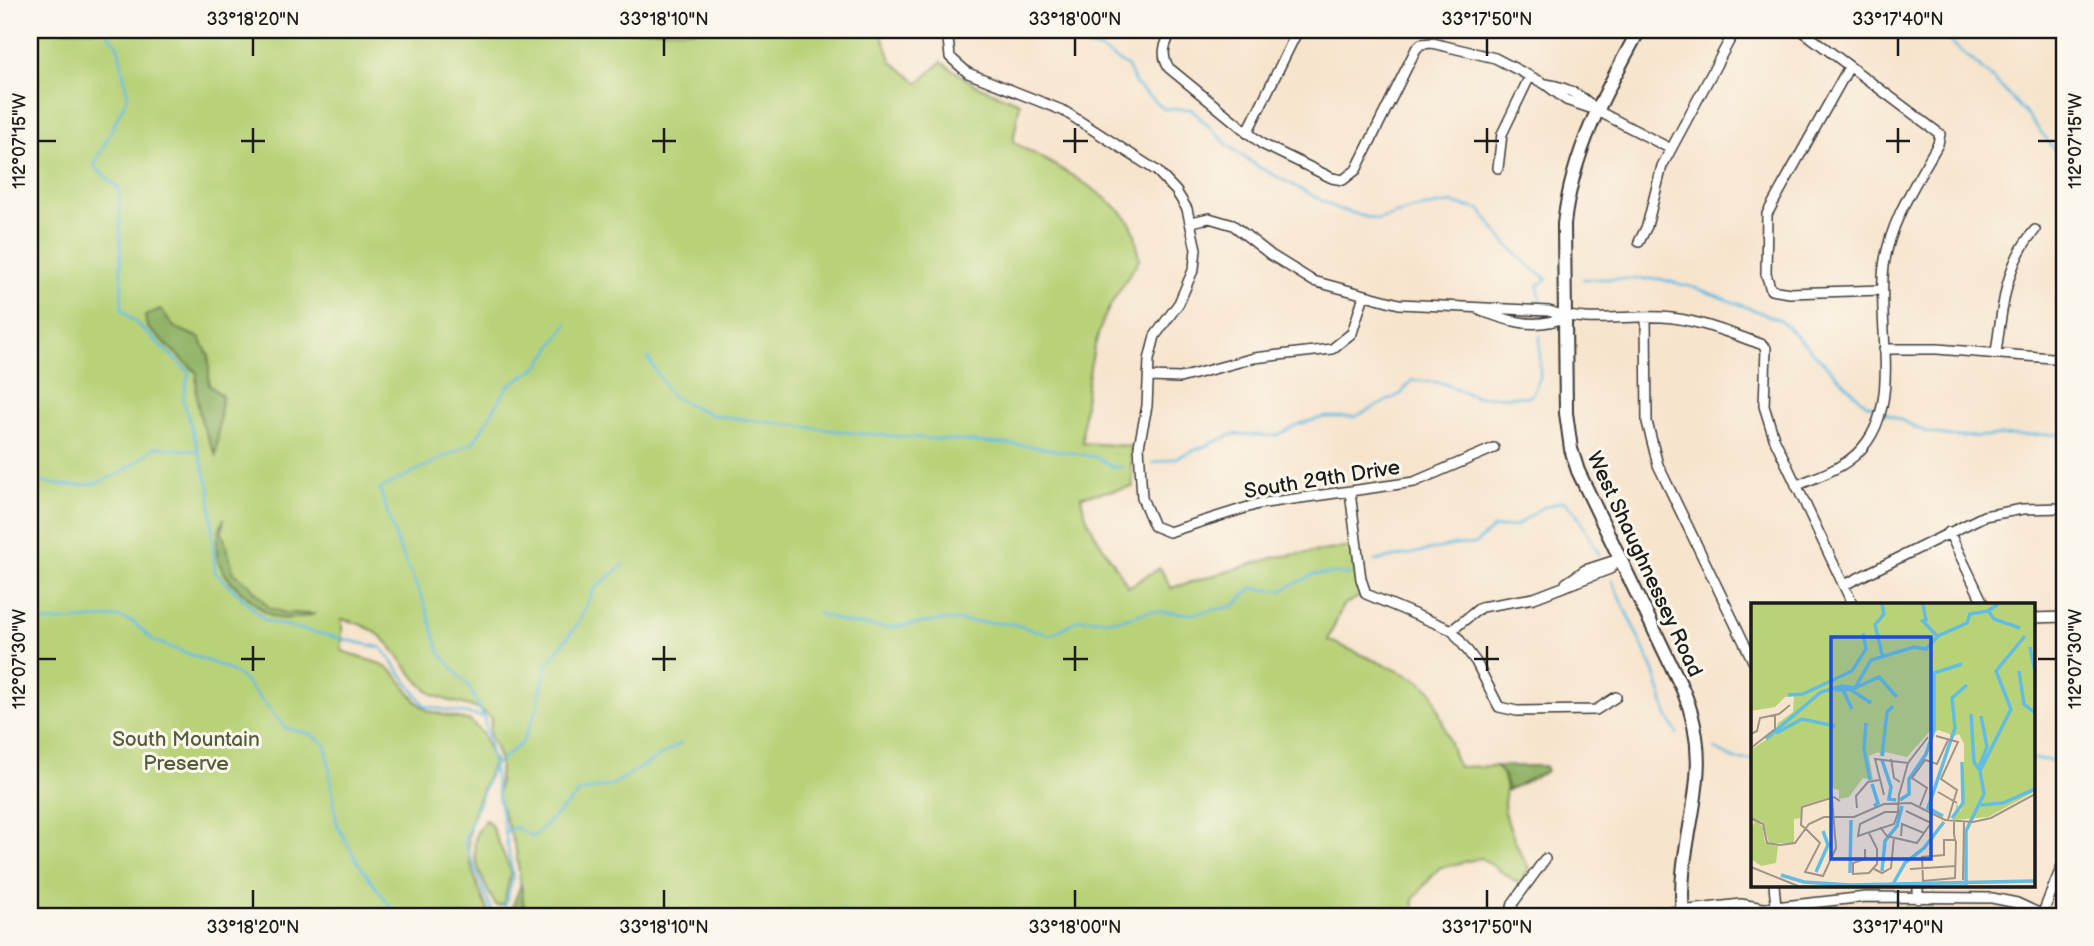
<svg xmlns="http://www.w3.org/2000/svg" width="2094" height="946" viewBox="0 0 2094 946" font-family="'Balsamiq Sans',sans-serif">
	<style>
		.green { fill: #b8d278; stroke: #6a774a; stroke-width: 2 }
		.forest { fill: #92b468; stroke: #576842; stroke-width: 2 }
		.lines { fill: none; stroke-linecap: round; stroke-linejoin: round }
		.stream { stroke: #63bce1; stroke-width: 2.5 }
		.street-casing { stroke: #3d3a37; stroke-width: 12 }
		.secondary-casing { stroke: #3d3a37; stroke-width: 16 }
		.street { stroke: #fff; stroke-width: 9 }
		.secondary { stroke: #fff; stroke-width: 12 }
		.ticks { fill: none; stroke: #1c1c1c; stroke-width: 2.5 }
		.labels { text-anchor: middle; stroke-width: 6; stroke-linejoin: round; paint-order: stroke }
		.street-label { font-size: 21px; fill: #1c1c1c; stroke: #fbf7ec }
		.park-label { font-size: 21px; fill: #535c3c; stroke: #fbf7ec }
		.inset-river { fill: none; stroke: #63bce1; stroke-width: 3.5 }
		.inset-road { fill: none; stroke: #9f9486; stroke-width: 2 }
		.view { fill: #1d4ed8; fill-opacity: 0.15; stroke: #1d4ed8; stroke-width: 3.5 }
		.inset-edge { fill: none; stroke: #1c1c1c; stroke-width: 3.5 }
		.neatline { fill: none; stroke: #1c1c1c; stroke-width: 2.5 }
		.ticks-label { font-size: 18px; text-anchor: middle; fill: #1c1c1c }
	</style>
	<rect width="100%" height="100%" fill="#fbf7ec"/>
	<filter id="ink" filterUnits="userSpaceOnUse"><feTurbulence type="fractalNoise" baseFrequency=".0143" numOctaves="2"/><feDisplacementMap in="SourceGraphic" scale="14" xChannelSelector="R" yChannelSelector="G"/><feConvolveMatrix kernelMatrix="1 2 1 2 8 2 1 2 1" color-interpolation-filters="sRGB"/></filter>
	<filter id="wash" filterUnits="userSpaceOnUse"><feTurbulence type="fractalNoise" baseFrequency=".00686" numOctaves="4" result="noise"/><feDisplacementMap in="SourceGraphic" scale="28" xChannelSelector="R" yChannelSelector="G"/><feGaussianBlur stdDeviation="1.57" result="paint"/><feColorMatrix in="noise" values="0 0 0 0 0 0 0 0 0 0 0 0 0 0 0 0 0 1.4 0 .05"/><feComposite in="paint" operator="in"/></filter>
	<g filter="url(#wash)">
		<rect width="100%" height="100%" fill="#f7e4cd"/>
		<path class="green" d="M30,30H880L892,62L919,83L941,62L977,86L1020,103L1013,142C1045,160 1112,194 1130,223C1137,233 1137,248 1139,260C1127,279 1111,300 1103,321C1088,359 1084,403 1082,443L1130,446L1133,487L1081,496C1085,529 1112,557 1128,587L1160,568L1171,588L1276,557L1351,547L1361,596L1343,605L1328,640L1417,679L1432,691L1458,767L1496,766C1516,790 1500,790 1505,812C1510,833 1518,850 1529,868L1520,884L1481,858L1439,868L1413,899L1415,916H525L516,850L498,797L500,761L490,735L491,718C474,701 445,705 427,690C393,659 394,630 342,619V651L378,663L394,672L417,702L428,711L470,721L482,733L494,761C463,835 458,841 490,916H30Z
			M486,820L491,825L511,871L504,904L499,906L495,904C482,880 461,843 486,820Z"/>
		<path class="forest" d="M160,309L174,327L200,338L209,356V385L222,396L216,455C201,426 194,405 197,373L147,327L145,316Z
			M224,518L222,532L234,573L250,585L269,608L285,613L315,614C303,617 290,620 278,618C267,615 259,607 251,600C221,575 207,558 224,518Z
			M1496,766H1545L1547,771L1508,790L1504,776Z
			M521,884L525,916H509V915Z"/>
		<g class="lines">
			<path class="stream" d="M105,30L118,46L128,96L94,166L119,189L122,310L189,372L183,399L210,490L215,572L266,621L382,648L425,706L484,717L493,766L464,841L494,916
				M1034,30L1101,50L1128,67L1136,85L1164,109H1191L1229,146L1257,166L1338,209L1377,220L1413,209L1452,203L1481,210C1499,238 1519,260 1547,279L1538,285L1541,304
				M1613,30H1617
				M1935,30C1987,70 2026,108 2064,163
				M1583,279H1660L1699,289L1780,320L1865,403L1926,432L1958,437L2064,434
				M648,358L671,396L712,415L854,433L1030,446L1096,457L1113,467H1122
				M1153,463L1176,458L1234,434L1275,436L1299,424L1325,417H1355L1401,394L1412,380L1442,383L1476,397L1531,396L1540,378V336
				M30,479C88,494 111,484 155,447L198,451
				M1375,561L1455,545L1475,544L1493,528L1516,526L1541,508L1563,501L1575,511L1599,554
				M1612,581L1654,671L1667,715L1677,734
				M817,613L846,623L887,628L944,620L1013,624L1051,635L1080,619L1120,620L1151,611L1192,614L1234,606L1252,588L1281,591L1314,574H1350
				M30,623L119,617L133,622L154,641L226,668L242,678L286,728L311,734L326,745L337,825L357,861L397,916
				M484,717L469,687L440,653L425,605L398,545L380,489L474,442L508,386L539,366L567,324
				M1715,749L1735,759L1753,760
				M2033,759L2064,761
				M505,832L493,766L522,743L537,709L547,664L577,625L594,589L624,565
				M502,916L513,877L505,832L516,827L533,837L580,792L612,785L680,744
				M841,916L843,909"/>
		</g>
	</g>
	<g filter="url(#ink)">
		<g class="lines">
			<g class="street-casing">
				<path id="street" d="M947,30L950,57L968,73L1064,111L1157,171L1176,191L1187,209L1196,249L1194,268L1179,303L1155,336L1149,360L1147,406L1139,446L1142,498L1154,526L1169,532L1258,504L1414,482L1494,448
					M1172,30C1165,44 1160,54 1169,68L1262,144L1332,178L1343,180L1356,170L1416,49L1421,44L1432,43L1495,58L1545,84L1566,100L1596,110L1671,149
					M1849,67L1767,214L1766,274L1771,290L1790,293L1882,290
					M1546,84C1565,87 1582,95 1595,109
					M1247,133L1298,30
					M1498,168L1502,134L1530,76
					M1192,222L1209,218L1233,225L1271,255L1313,281L1399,304L1549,311C1584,324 1625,315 1662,317C1696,319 1729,333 1761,344L1766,348L1764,406L1774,438L1853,605
					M1639,242L1647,226L1662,166L1735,30
					M1479,310C1508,321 1535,330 1565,317
					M1646,317L1647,422L1658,465L1753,661
					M1884,349H1937L2064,359
					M1996,353C2002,310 2005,263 2035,230
					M1149,377L1180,378L1254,358L1332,349L1352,333L1364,295
					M1796,486C1811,479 1827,474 1840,466C1911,426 1875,331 1884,266C1890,221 1916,183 1938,144L1940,134L1801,30
					M1350,492L1361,579L1366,594L1452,630L1476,662L1499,707L1517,711L1596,710L1616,697
					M1949,532L1984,605
					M1566,583L1585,570L1619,559
					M1844,585L1984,516L2023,509L2064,508
					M2033,618L2064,617
					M1452,630L1481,607L1534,598L1610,569L1620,558
					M1774,885L1776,906
					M1918,885V899
					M2042,915L2064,861
					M1510,916L1513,903L1545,859
					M1637,916L1741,904L1763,908
					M1743,916L1765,908L1866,897L1992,898L2017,903L2045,916"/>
			</g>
			<g class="secondary-casing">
				<path id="secondary" d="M1639,30C1605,92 1572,152 1564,224L1566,413L1571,449L1578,471L1683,690C1720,778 1675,832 1683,916"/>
			</g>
			<use href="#street" class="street"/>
			<use href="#secondary" class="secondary"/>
		</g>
	</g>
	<path class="ticks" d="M253,38V56M664,38V56M1075,38V56M1487,38V56M1898,38V56M253,128V153M664,128V153M1075,128V153M1487,128V153M1898,128V153M38,141H56M241,141H265M652,141H676M1063,141H1088M1474,141H1499M1886,141H1910M2038,141H2056M253,646V671M664,646V671M1075,646V671M1487,646V671M38,659H56M241,659H265M652,659H676M1063,659H1088M1474,659H1499M2038,659H2056M253,890V908M664,890V908M1075,890V908M1487,890V908M1898,890V908"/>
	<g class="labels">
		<g class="street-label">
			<text transform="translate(1322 479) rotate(-9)" y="7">South 29th Drive</text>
			<text transform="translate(1645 564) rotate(65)" y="7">West Shaughnessey Road</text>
		</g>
		<g class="park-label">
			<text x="186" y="746">South Mountain<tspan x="186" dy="24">Preserve</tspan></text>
		</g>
	</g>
	<g transform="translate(1751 603)">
		<rect width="284" height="284" fill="#f7e4cd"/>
		<path d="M0,1H283V189L237,214L202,217L206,200L209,209L213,200V141L208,131L199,135V131L187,127L181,131L180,127L156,154L134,149L133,154L127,149L118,153L122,177L112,175L98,194L88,196V187L80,185V194L50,203V215L43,216V240H18L12,219L0,215V147L23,131L27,120L42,109L43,93L34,94L24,104L0,108ZM0,217H6L12,225L14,240L27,243L25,260L10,263L0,256V225L4,219Z" fill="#b8d278"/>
		<path class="inset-river" d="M131,1L133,11L124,22L132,55M172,1L175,17L172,18L186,33M238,9L243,16L269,25M279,44L284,69M268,68L273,101L284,110M104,85L128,74L146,94M84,87H92L101,106M92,87L99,86L120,100M37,92L52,91L101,68L115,46L112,30M115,120L113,145L119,177M25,130L51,116L84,123M15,136L70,89L91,83L104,85L120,57L163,44L175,46L187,33L216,20L219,11L237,8L247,1M131,153L136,109L142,103M131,157L140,184L138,196L145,197M228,164L236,144L230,113M229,168L260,106L245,68L274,33M121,181L127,200L123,203M149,197L158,191V176L175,151L183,127V70L211,61M230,202L252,200L284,186M192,213L177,205L204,125L201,95L216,82M201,215L212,200L211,159M131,268L134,238L146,223L151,203M65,269L77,242L72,228M99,270L100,217M30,272L53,279L99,282L284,278M142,281L154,260L173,245L193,219M215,282V228L233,191L229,168L223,159L220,111"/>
		<path class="inset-road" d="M0,131L6,128L9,115L28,111L39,102M185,133L207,139L190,176L206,187L197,217M0,145L24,126V112M140,156L143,175L149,179M187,189L206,200M133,192L124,156L157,160M148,192L157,160L177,134M169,203L176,185L161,175L174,157L186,161L197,137M106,205L105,193L117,179L128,177M147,209H134L109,221L107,233L143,221L147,210L148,190M0,215L12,221L16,240L29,242L44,240L58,221L73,214H103L133,201L160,200L194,217L222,219L240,215L284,191M203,218V231L204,237L205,239L204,275L172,278L171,254L193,252V237H204M129,224L136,233L166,240L180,220L155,208M54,225L69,240L54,269L72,273L85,245L81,195M55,226L50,222L51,204L83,194L89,198M150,233L151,221L173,230M114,246V256L102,260V271L118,270L126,261V246L118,230M0,264L47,283M123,266L131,270L140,265L143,234M159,266L205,263M212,277L213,219"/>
		<path class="view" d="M80,34H180V256H80Z"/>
		<rect width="284" height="284" class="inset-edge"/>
	</g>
	<rect width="2094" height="946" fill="none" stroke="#fbf7ec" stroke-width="77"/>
	<rect x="38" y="38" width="2018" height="870" class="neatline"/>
	<g class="ticks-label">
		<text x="253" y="25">33°18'20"N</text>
		<text x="664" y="25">33°18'10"N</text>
		<text x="1075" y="25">33°18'00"N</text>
		<text x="1487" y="25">33°17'50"N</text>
		<text x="1898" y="25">33°17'40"N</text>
		<text transform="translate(2075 141) rotate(-90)" y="6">112°07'15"W</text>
		<text transform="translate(19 141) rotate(-90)" y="6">112°07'15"W</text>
		<text transform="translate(2075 659) rotate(-90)" y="6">112°07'30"W</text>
		<text transform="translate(19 659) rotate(-90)" y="6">112°07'30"W</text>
		<text x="253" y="933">33°18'20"N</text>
		<text x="664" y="933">33°18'10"N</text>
		<text x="1075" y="933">33°18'00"N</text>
		<text x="1487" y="933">33°17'50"N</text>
		<text x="1898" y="933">33°17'40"N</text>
	</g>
</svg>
